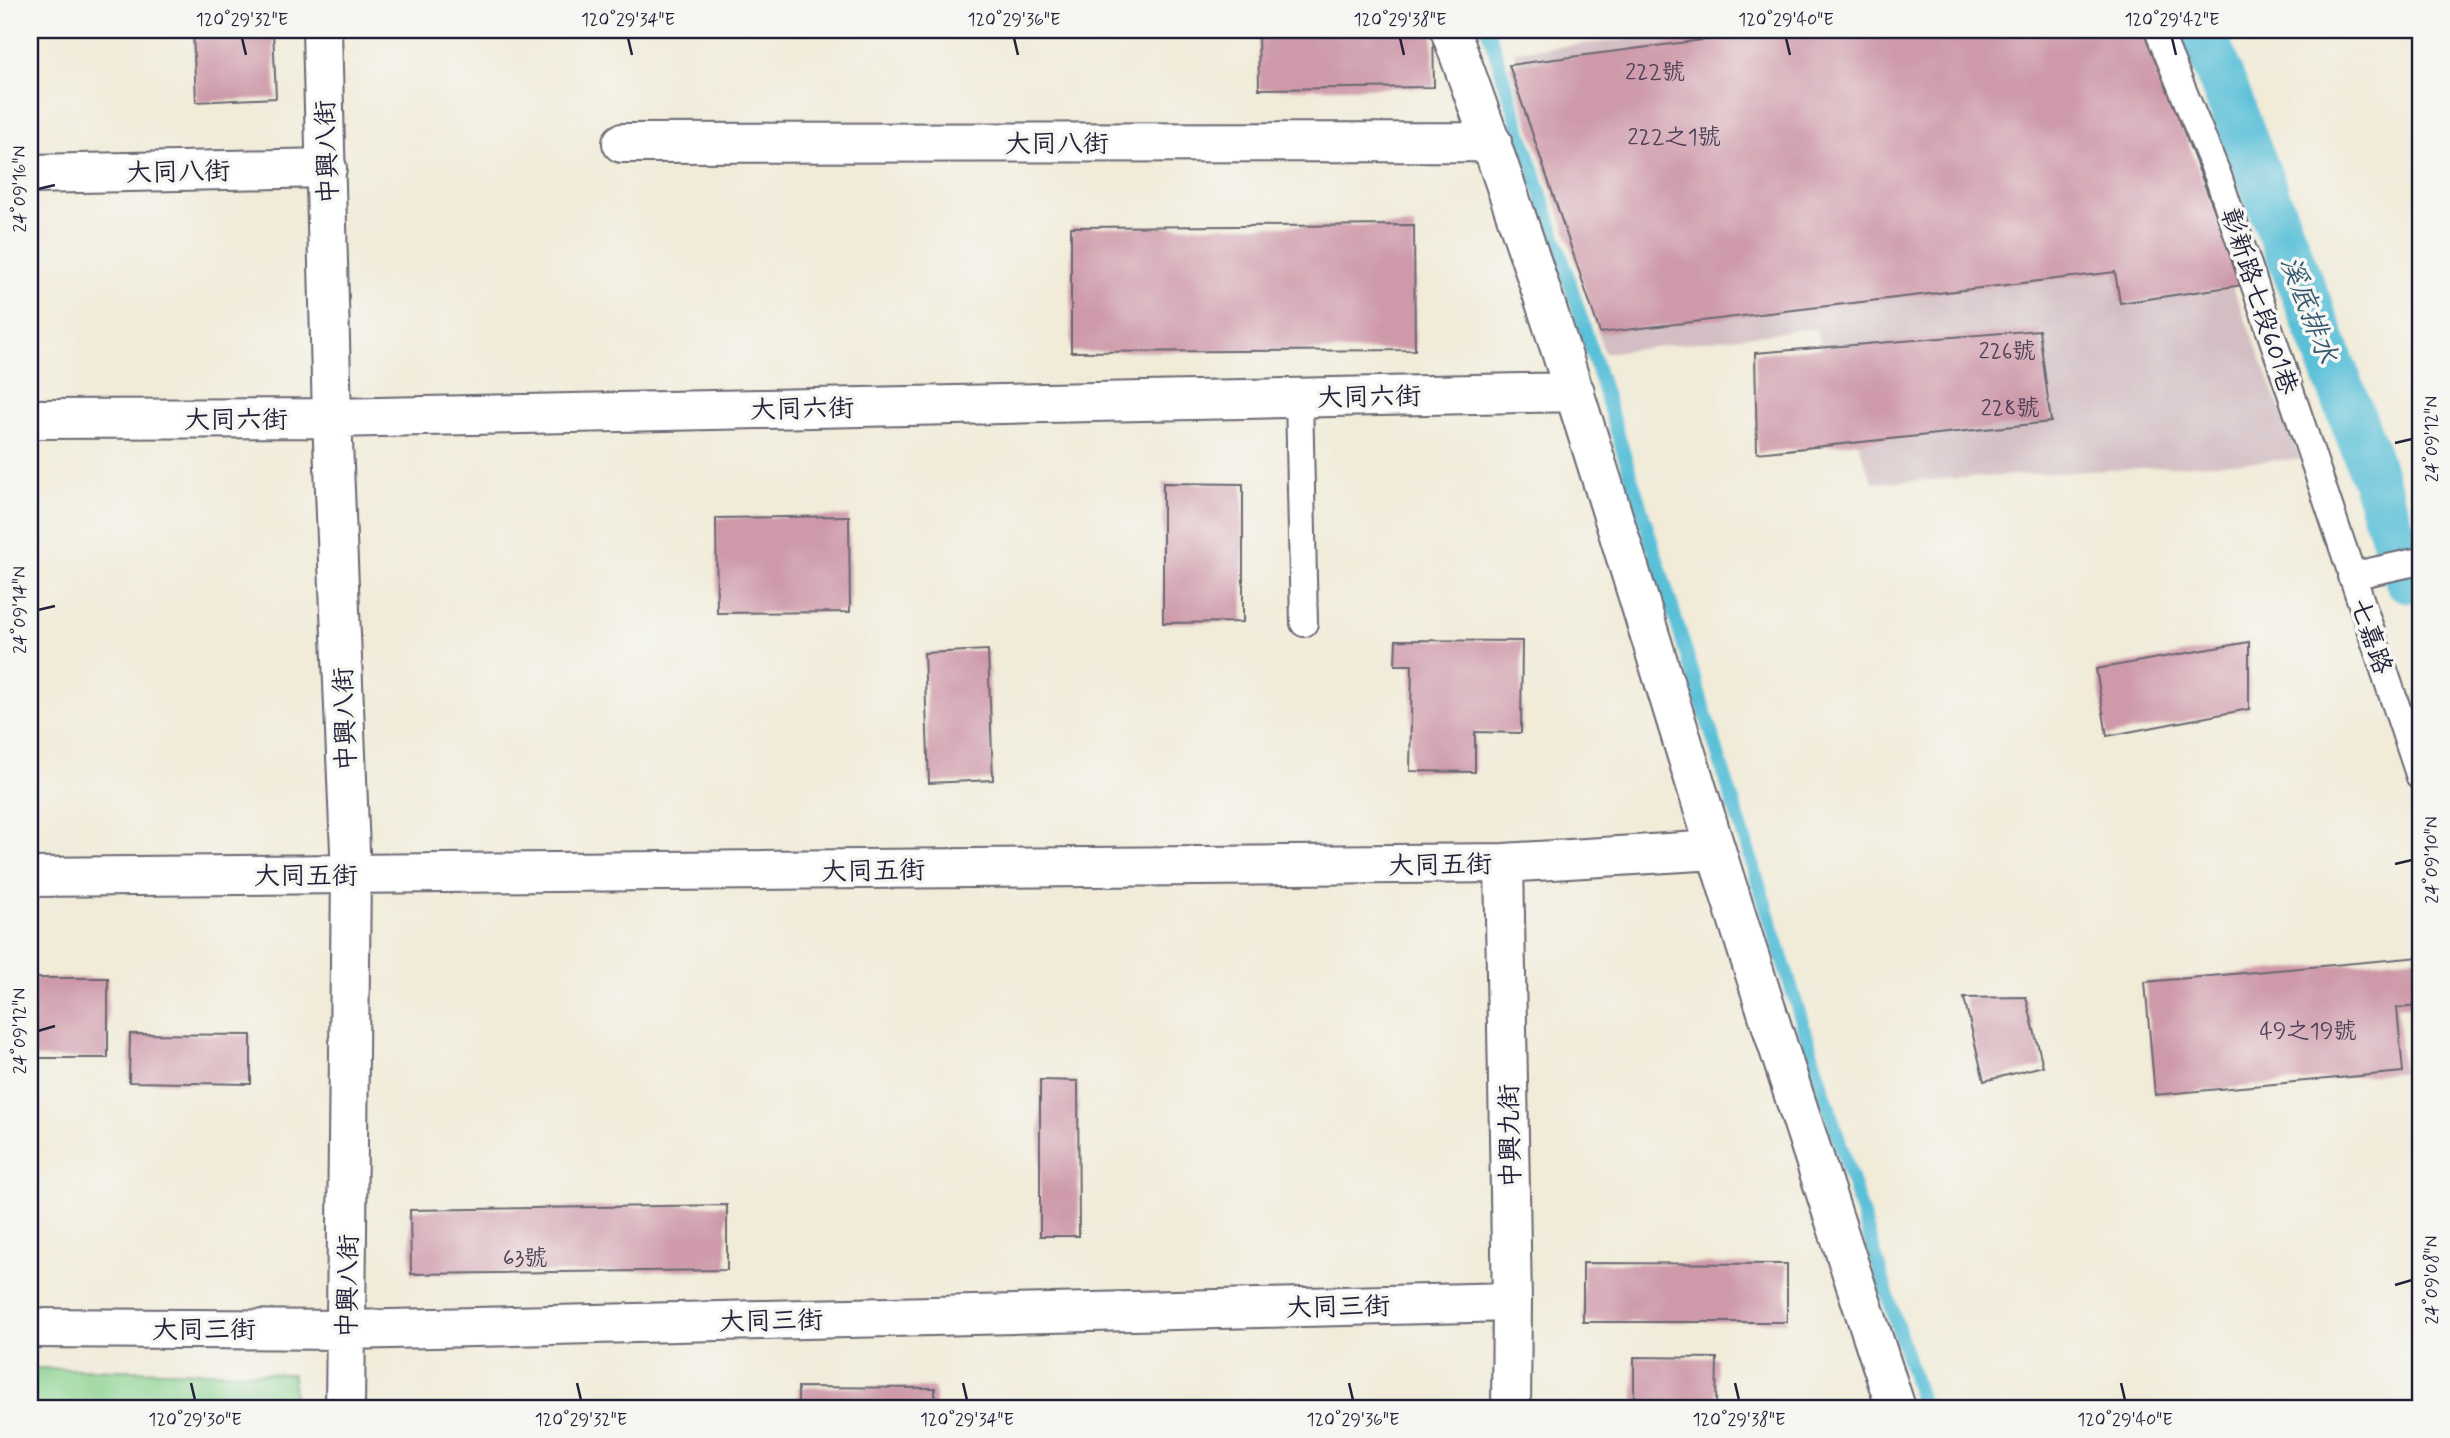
<svg xmlns="http://www.w3.org/2000/svg" width="2450" height="1438" viewBox="0 0 2450 1438" font-family="Mynerve,'LXGW WenKai TC',sans-serif">
	<style>
		.industrial { fill: #d2bec3 }
		.green { fill: #87d18d; stroke: #547a64; stroke-width: 2 }
		.lines { fill: none; stroke-linecap: round; stroke-linejoin: round }
		.stream { stroke: #5ac0d8; stroke-width: 14 }
		.canal { stroke: #5ac0d8; stroke-width: 47 }
		.building { fill: #ce99a9 }
		.lane-casing { stroke: #6a6872; stroke-width: 30 }
		.street-casing { stroke: #6a6872; stroke-width: 42 }
		.lane { stroke: #fff; stroke-width: 26 }
		.street { stroke: #fff; stroke-width: 38 }
		.ticks { fill: none; stroke: #22223b; stroke-width: 2.5 }
		.labels { text-anchor: middle; stroke-width: 7; stroke-linejoin: round; paint-order: stroke }
		.number-label { font-size: 23px; fill: #4d4056 }
		.street-label { font-size: 26px; fill: #22223b; stroke: #f6f6f2 }
		.water-label { font-size: 28px; font-style: italic; fill: #365972; stroke: #f6f6f2 }
		.neatline { fill: none; stroke: #22223b; stroke-width: 2.5 }
		.ticks-label { font-size: 18px; text-anchor: middle; fill: #22223b }
	</style>
	<rect width="100%" height="100%" fill="#f6f6f2"/>
	<filter id="ink" filterUnits="userSpaceOnUse"><feTurbulence type="fractalNoise" baseFrequency=".0143" numOctaves="2"/><feDisplacementMap in="SourceGraphic" scale="14" xChannelSelector="R" yChannelSelector="G"/><feConvolveMatrix kernelMatrix="1 2 1 2 8 2 1 2 1" color-interpolation-filters="sRGB"/></filter>
	<filter id="wash" filterUnits="userSpaceOnUse"><feTurbulence type="fractalNoise" baseFrequency=".00686" numOctaves="4" result="noise"/><feDisplacementMap in="SourceGraphic" scale="28" xChannelSelector="R" yChannelSelector="G"/><feGaussianBlur stdDeviation="1.57" result="paint"/><feColorMatrix in="noise" values="0 0 0 0 0 0 0 0 0 0 0 0 0 0 0 0 0 1.4 0 .05"/><feComposite in="paint" operator="in"/></filter>
	<g filter="url(#wash)">
		<rect width="100%" height="100%" fill="#f1ebd8"/>
		<path class="industrial" d="M1724,30H2132L2300,459L1873,483L1815,328L1604,353L1513,51Z"/>
		<path class="green" d="M30,1368L293,1374L294,1408H30Z"/>
		<g class="lines">
			<path class="stream" d="M1488,30L1585,330L1923,1408
				M2408,579L2420,574"/>
			<path class="canal" d="M2202,30L2363,445L2408,579"/>
		</g>
		<g id="blocks">
			<path class="building" d="M193,30H273L276,98L196,102Z
				M1258,30H1433L1434,87L1259,89Z
				M1740,30H2145L2243,285L2120,303L2115,272L1600,333L1509,65L1742,35Z
				M1414,225L1415,350L1071,352V227Z
				M2039,330L2051,422L1757,453L1755,353Z
				M1163,483L1243,484V622L1163,623Z
				M849,516L850,612L717,613L716,518Z
				M1396,640L1522,641L1521,733L1475,732V772L1410,771L1412,665H1395Z
				M2249,642V709L2107,736L2096,669Z
				M988,650L993,780L929,783L924,653Z
				M2420,709V731L2414,711Z
				M2420,957V1006L2397,1008L2403,1072L2155,1095L2145,982Z
				M30,978H108V1058H30Z
				M2026,997L2043,1066L1984,1081L1964,998Z
				M130,1034L251,1035V1084L129,1082Z
				M1040,1080L1078,1081L1079,1236H1040Z
				M727,1205V1270L411,1274L410,1210Z
				M1583,1263L1787,1264V1322H1583Z
				M1634,1357L1717,1358L1716,1408H1634Z
				M798,1387L935,1388V1408H798Z"/>
		</g>
	</g>
	<g filter="url(#ink)">
		<use href="#blocks" fill-opacity="0" stroke="#6a6872" stroke-width="2"/>
		<g class="lines">
			<g class="lane-casing">
				<path id="lane" d="M2158,30L2218,176L2420,777
					M1299,398L1304,623
					M2351,576L2420,561"/>
			</g>
			<g class="street-casing">
				<path id="street" d="M322,30L332,418L351,875L345,1408
					M1450,30C1550,298 1630,573 1715,847C1773,1035 1835,1221 1896,1408
					M622,143L1492,142
					M30,174L327,168
					M30,419L332,418L1575,392
					M1504,863L1512,1302L1511,1408
					M30,877L1504,863L1716,850
					M30,1328L347,1330L1512,1302"/>
			</g>
			<use href="#lane" class="lane"/>
			<use href="#street" class="street"/>
		</g>
	</g>
	<path class="ticks" d="M242,38L246,55M628,38L632,55M1014,38L1018,55M1400,38L1404,55M1786,38L1790,55M2172,38L2176,55M38,189L55,185M2395,443L2412,439M38,610L55,606M2395,864L2412,860M38,1031L55,1026M2395,1285L2412,1280M191,1383L195,1400M577,1383L581,1400M963,1383L967,1400M1349,1383L1353,1400M1735,1383L1739,1400M2121,1383L2125,1400"/>
	<g class="labels">
		<g class="number-label">
			<text x="1655" y="79">222號</text>
			<text x="1674" y="144">222之1號</text>
			<text x="2007" y="358">226號</text>
			<text x="2010" y="415">228號</text>
			<text x="2308" y="1038">49之19號</text>
			<text x="525" y="1265">63號</text>
		</g>
		<g class="street-label">
			<text x="1057" y="152">大同八街</text>
			<text transform="translate(326 152) rotate(-92)" y="9">中興八街</text>
			<text transform="translate(178 171) rotate(-1)" y="9">大同八街</text>
			<text transform="translate(2260 301) rotate(72)" y="9">彰新路七段601巷</text>
			<text transform="translate(1369 396) rotate(-1)" y="9">大同六街</text>
			<text transform="translate(802 408) rotate(-1)" y="9">大同六街</text>
			<text x="236" y="428">大同六街</text>
			<text transform="translate(2372 636) rotate(71)" y="9">七嘉路</text>
			<text transform="translate(344 719) rotate(-92)" y="9">中興八街</text>
			<text transform="translate(1440 864) rotate(-1)" y="9">大同五街</text>
			<text transform="translate(873 870) rotate(-1)" y="9">大同五街</text>
			<text x="306" y="884">大同五街</text>
			<text transform="translate(1509 1136) rotate(-91)" y="9">中興九街</text>
			<text transform="translate(347 1286) rotate(-89)" y="9">中興八街</text>
			<text transform="translate(1338 1306) rotate(-1)" y="9">大同三街</text>
			<text transform="translate(771 1320) rotate(-1)" y="9">大同三街</text>
			<text x="204" y="1338">大同三街</text>
		</g>
		<g class="water-label">
			<text transform="translate(2310 309) rotate(69)" y="10">溪底排水</text>
		</g>
	</g>
	<rect width="2450" height="1438" fill="none" stroke="#f6f6f2" stroke-width="77"/>
	<rect x="38" y="38" width="2374" height="1362" class="neatline"/>
	<g class="ticks-label">
		<text x="242" y="25">120°29'32"E</text>
		<text x="628" y="25">120°29'34"E</text>
		<text x="1014" y="25">120°29'36"E</text>
		<text x="1400" y="25">120°29'38"E</text>
		<text x="1786" y="25">120°29'40"E</text>
		<text x="2172" y="25">120°29'42"E</text>
		<text transform="translate(19 189) rotate(-90)" y="6">24°09'16"N</text>
		<text transform="translate(2431 439) rotate(-90)" y="6">24°09'12"N</text>
		<text transform="translate(19 610) rotate(-90)" y="6">24°09'14"N</text>
		<text transform="translate(2431 860) rotate(-90)" y="6">24°09'10"N</text>
		<text transform="translate(19 1031) rotate(-90)" y="6">24°09'12"N</text>
		<text transform="translate(2431 1280) rotate(-90)" y="6">24°09'08"N</text>
		<text x="195" y="1425">120°29'30"E</text>
		<text x="581" y="1425">120°29'32"E</text>
		<text x="967" y="1425">120°29'34"E</text>
		<text x="1353" y="1425">120°29'36"E</text>
		<text x="1739" y="1425">120°29'38"E</text>
		<text x="2125" y="1425">120°29'40"E</text>
	</g>
</svg>
